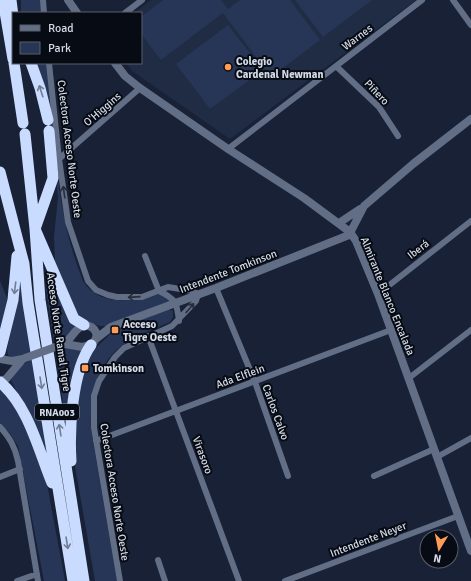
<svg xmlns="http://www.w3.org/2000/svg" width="471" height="581" viewBox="0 0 471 581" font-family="Signika,sans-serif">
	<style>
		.built { fill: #202c44 }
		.green { fill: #273657 }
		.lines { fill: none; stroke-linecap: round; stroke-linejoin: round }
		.minor { stroke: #626e85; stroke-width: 6 }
		.tertiary { stroke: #626e85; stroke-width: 8 }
		.motorway { stroke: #c9dbfe; stroke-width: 11 }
		.tertiary-bridge { stroke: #626e85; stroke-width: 8 }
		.oneway { stroke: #727d94 }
		.oneway2 { stroke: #272e3b }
		.poi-dot { fill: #fe9c58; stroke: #070b13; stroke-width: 1.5 }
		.labels { text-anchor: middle; stroke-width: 4; stroke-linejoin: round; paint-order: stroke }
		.shield { fill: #070b13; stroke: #969da8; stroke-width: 1 }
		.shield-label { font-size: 10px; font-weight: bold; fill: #d4dbe8 }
		.street-label { font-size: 11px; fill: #d4dbe8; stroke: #070b13 }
		.poi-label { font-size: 11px; font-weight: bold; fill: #d4dbe8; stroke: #070b13; text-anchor: start }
	</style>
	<rect width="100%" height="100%" fill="#182135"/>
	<path class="built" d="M151,0H416L230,139L132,71L126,63H141V13H134Z"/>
	<path class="green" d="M21,0H41L42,13H21Z
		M163,0H221L228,9L161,60L141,34V17Z
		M240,0H290L320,40L271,77L223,13Z
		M295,0H372L323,37Z
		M228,25L263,70L210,109L176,64Z
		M33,63H48C54,136 55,212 83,281C101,310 140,300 166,290L169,293L170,303L108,326H100L80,320L55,262L54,237L58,197L49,109Z
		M48,271L76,326L64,339L54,342L46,290Z
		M20,274L48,456L11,380C13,370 19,365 28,362L27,354C20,356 14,360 8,355L7,350Z
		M0,281L9,303L0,337Z
		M168,309L173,311V317L170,322C155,329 136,335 123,345C95,365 90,398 91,430L117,581H95L75,466L73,442L75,411L84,368L92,352L112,332Z
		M69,346L82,349L78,358L68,440L56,353Z
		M0,387L23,418L47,484L65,581H44L18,446L9,432L0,425Z"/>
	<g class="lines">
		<path class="minor" d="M43,0L44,13
			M453,0L471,25
			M125,13L142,0
			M49,63L59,159L68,222L88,281L96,290L108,295L117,297H142L168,287L192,291L198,294L196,301L172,326L124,348L115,357L99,381L94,396V428L120,581
			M336,66L379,107L398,136
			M228,149L422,0
			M59,159L140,88
			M145,256L159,291C176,299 177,303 179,321
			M216,288L255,382L288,476
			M378,294L471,221
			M148,336L239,581
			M409,378L471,330
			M0,427C10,438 15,447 18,461L38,581
			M96,441L391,330
			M437,457L471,438
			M374,476L434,449
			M0,477L20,469
			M158,560L165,581
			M17,581L37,574
			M285,581L458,516"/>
		<path class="tertiary" d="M68,0L77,13
			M115,63L125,76L140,88L228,149L304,198L350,232L356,241L378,294L471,551
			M339,223L360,209
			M97,338L111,327L216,288L349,235L364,206L413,164L471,119
			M61,345C72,341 73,329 84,325C96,326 101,336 91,345L82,347L65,344
			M0,359L12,361L23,359
			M0,381L6,379L22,360"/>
		<path class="motorway" d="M3,0L13,59
			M11,0L13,16
			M14,63L23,123
			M31,63L40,88L48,120
			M49,131L53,178L35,229L74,319L84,325
			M25,134L35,229L40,300L84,581
			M0,172L24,264L28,303L73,581
			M0,352L13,300L17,256
			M0,382C29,407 38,449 52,483
			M71,461C69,430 72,371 91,345"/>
		<path class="tertiary-bridge" d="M25,358L61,345"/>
	</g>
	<defs><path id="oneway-shaft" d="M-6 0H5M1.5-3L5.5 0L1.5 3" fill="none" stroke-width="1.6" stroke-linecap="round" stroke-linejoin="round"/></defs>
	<g class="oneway">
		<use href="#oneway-shaft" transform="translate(41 91) rotate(-108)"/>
		<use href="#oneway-shaft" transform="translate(15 288) rotate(97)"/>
		<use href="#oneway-shaft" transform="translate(41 383) rotate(81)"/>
		<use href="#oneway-shaft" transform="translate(60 430) rotate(-99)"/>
		<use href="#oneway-shaft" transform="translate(67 543) rotate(81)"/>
	</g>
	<g class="oneway2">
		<use href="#oneway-shaft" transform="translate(64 192) rotate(-98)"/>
		<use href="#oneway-shaft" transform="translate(134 297) rotate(176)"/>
		<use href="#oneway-shaft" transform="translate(190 308) rotate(-49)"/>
	</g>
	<g class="poi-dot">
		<circle cx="228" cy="67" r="4"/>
		<rect x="111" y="326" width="8" height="8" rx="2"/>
		<rect x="81" y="364" width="8" height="8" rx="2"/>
	</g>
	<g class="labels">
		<rect class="shield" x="35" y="404" width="44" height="16" rx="3"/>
		<g class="shield-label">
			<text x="57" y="416">RNA003</text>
		</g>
		<g class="street-label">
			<text transform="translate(357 37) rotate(-37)" y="4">Warnes</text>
			<text transform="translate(377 92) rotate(47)" y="4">Piñero</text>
			<text transform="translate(102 109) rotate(-41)" y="4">O'Higgins</text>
			<text transform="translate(70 149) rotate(83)" y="4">Colectora Acceso Norte Oeste</text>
			<text transform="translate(418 249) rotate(-38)" y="4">Iberá</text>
			<text transform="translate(228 271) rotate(-21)" y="4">Intendente Tomkinson</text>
			<text transform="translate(388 296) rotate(68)" y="4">Almirante Blanco Encalada</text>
			<text transform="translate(59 332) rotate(82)" y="4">Acceso Norte Ramal Tigre</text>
			<text transform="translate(240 376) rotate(-20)" y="4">Ada Elflein</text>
			<text transform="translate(276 412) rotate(70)" y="4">Carlos Calvo</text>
			<text transform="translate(203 455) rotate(70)" y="4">Virasoro</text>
			<text transform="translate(115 492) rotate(81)" y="4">Colectora Acceso Norte Oeste</text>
			<text transform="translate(368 539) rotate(-21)" y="4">Intendente Neyer</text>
		</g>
		<g class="poi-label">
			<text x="236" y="65">Colegio<tspan x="236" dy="13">Cardenal Newman</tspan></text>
			<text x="123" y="328">Acceso<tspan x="123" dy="13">Tigre Oeste</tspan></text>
			<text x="93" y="372">Tomkinson</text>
		</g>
	</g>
	<rect x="12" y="12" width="130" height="52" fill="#070b13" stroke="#595e68"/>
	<rect x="20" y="25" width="20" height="6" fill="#626e85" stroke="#595e68"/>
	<text x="48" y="32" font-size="12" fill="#d4dbe8">Road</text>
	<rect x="20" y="42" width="20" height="12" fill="#273657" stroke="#595e68"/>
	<text x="48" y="52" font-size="12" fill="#d4dbe8">Park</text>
	<g transform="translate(439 549) rotate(190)"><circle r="19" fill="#070b13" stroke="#595e68"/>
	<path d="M0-3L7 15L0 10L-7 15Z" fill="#fe9c58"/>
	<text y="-6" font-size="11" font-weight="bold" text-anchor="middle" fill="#d4dbe8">N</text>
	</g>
</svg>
